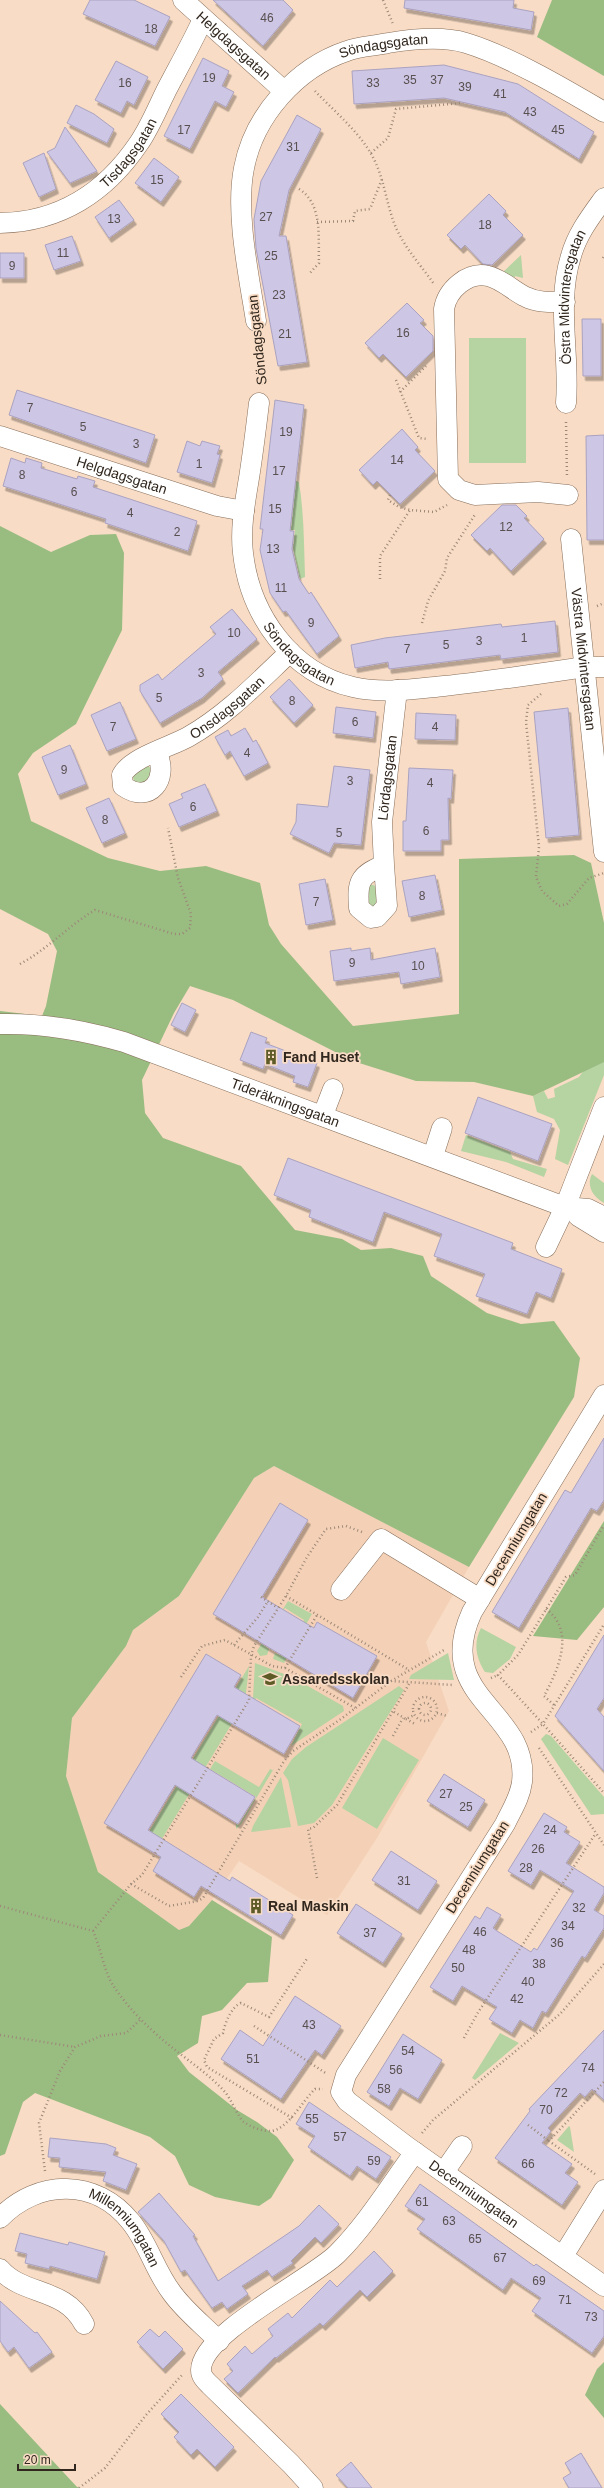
<svg xmlns="http://www.w3.org/2000/svg" width="604" height="2488" viewBox="0 0 604 2488" font-family="Helvetica,sans-serif">
	<style>
		.built { fill: #f4d1b6 }
		.green { fill: #b6d3a2 }
		.forest { fill: #99bc81 }
		.building { fill: #cdc6e4; stroke: #aaa2c0; filter: url(#shadow) }
		.lines { fill: none; stroke-linecap: round; stroke-linejoin: round }
		.minor-casing { stroke: #876e5a; stroke-width: 21 }
		.path { stroke: #9c8878; stroke-width: 2.5; stroke-dasharray: 1 3; stroke-linecap: butt }
		.minor { stroke: #fff; stroke-width: 20 }
		.labels { text-anchor: middle; stroke-width: 3.5; stroke-linejoin: round; paint-order: stroke }
		.number-label { font-size: 12px; fill: #584f50 }
		.street-label { font-size: 14px; fill: #31271e; stroke: #f8dcc5 }
		.poi-label { font-size: 14px; font-weight: bold; fill: #31271e; stroke: #f8dcc5; text-anchor: start }
	</style>
	<defs>
		<filter id="shadow"><feDropShadow dx="2.5" dy="4.5" stdDeviation="0" flood-color="#0004"/></filter>
	</defs>
	<rect width="100%" height="100%" fill="#f8dcc5"/>
	<path class="built" d="M274,1466L469,1567L426,1642L449,1711L377,1838L327,1915L239,1861L212,1900L189,1926L179,1930L98,1872L66,1776L72,1718L126,1646L133,1630L179,1596L254,1478Z"/>
	<path class="green" d="M521,255L523,278L515,276L512,285L502,273Z
		M469,338H526V463H469Z
		M296,481L299,482C304,513 304,545 305,577L300,579L293,548L295,530H291Z
		M147,765L152,769L150,784L134,782L132,772Z
		M368,884L377,886L382,903L370,911L365,886Z
		M604,1059V1075L568,1165L555,1159L560,1130L554,1119L537,1112L533,1096L544,1091L548,1099L555,1097L554,1089L579,1077L591,1061Z
		M466,1135L510,1152L513,1159L547,1169L544,1177L506,1162L461,1151Z
		M592,1174L604,1183V1203C593,1197 586,1186 592,1174Z
		M288,1601L312,1614L284,1663L273,1659L275,1653L282,1656L304,1620L285,1608L263,1645L269,1649L267,1655L260,1656L257,1651Z
		M481,1628L516,1647L510,1659L493,1673L485,1672C476,1658 473,1643 481,1628Z
		M448,1653L454,1680L409,1679L411,1675Z
		M255,1663L292,1677L343,1706L344,1711L291,1746L302,1724L256,1698L239,1727L253,1698Z
		M249,1666L245,1702L154,1852L141,1845Z
		M399,1686L404,1690L332,1805L314,1823L298,1826L288,1780L283,1773L292,1759L306,1747Z
		M546,1734L551,1736L604,1797V1814L591,1815L541,1739Z
		M383,1738L419,1760L377,1829L342,1808Z
		M215,1761L259,1787L270,1769L273,1770L241,1824L236,1829V1824L239,1825L256,1797L210,1769Z
		M281,1777L291,1827L251,1832L253,1826Z
		M500,2033L519,2043L475,2080L472,2078Z
		M569,2126L570,2127L574,2152L557,2140Z"/>
	<path class="forest" d="M552,0H604V76L537,37Z
		M0,526L51,552L90,535L116,534L124,553L122,630L76,724L33,753L18,774L31,821L108,858L160,871L206,866L260,883L269,925L281,944L353,1026L459,1014V859L574,855L591,863L604,923V1062L533,1096L474,1082L416,1081L353,1061L233,1000L190,986L174,1013L142,1080L145,1113L163,1138L241,1166L295,1230L342,1239L361,1250L391,1248L423,1256L431,1276L487,1313L521,1324L554,1321L580,1358L574,1397L469,1567L274,1466L254,1478L179,1596L133,1630L126,1646L72,1718L66,1776L98,1872L179,1930L189,1926L212,1900L272,1937L268,1982L247,1983L222,2010L202,2016L198,2043L177,2056L189,2072L237,2110L257,2122L277,2137L294,2160L271,2198L259,2206L215,2197L189,2185L175,2156L150,2137L35,2093L23,2102L5,2154L0,2156V1011L42,1016L46,1006L57,951L48,934L0,909Z
		M604,1521V1607L577,1640L533,1636Z
		M604,2362V2418L585,2395L597,2369Z
		M0,2404L77,2487L81,2488H0Z"/>
	<path class="building" d="M90,0H134L170,17L155,46L83,14Z
		M213,0H283L293,10L263,46Z
		M405,0H514L513,8L534,12L531,30L404,8Z
		M203,58L229,71L222,86L234,92L226,107L215,101L190,149L164,136Z
		M116,61L148,77L134,105L127,101L121,113L95,100Z
		M444,65L518,84L594,132L579,159L505,112L444,98L354,104L352,71Z
		M76,105L94,114L114,129L107,143L67,123Z
		M297,115L321,129L289,190L279,236H286L307,362L278,366L256,248L254,219L261,181Z
		M65,127L97,171L70,183L47,152L55,148Z
		M44,153L56,189L39,197L23,163Z
		M154,158L179,177L161,202L135,183Z
		M489,194L506,211L503,215L523,235L492,265L483,264L465,245L461,249L447,235Z
		M119,200L134,220L109,238L95,217Z
		M72,236L81,261L54,270L45,245Z
		M0,253H24V278H0Z
		M407,303L424,320L420,323L433,336V351L406,377L383,354L379,358L365,343Z
		M582,319H601V376H583Z
		M17,390L155,435L146,463L9,415Z
		M275,400L304,405L290,531H294L292,549L299,579L309,594L311,592L339,636L317,654L286,611L283,612L270,593L260,550L263,529H260Z
		M402,429L418,447L415,450L435,471L400,504L377,481L373,485L359,470Z
		M604,435V540H587L586,436Z
		M187,441L200,446L202,441L220,446L217,454L220,455L212,483L177,472Z
		M11,458L25,463L26,458L42,463L41,468L77,479L78,476L95,481L93,487L197,521L188,551L105,523L106,519L3,486Z
		M502,505H516L527,516L524,518L544,539L511,571L490,548L487,551L471,535Z
		M232,609L257,639L218,672L223,679L202,698L160,723L140,691V685L158,674L162,680L216,634L210,627Z
		M555,621L558,652L501,659L500,655L389,669L388,662L355,668L351,645L385,638L501,624L502,627Z
		M289,679L313,705L294,723L270,697Z
		M120,702L136,739L107,751L91,715Z
		M336,707L376,712L373,738L333,733Z
		M568,708L579,835L546,838L534,712Z
		M416,713L456,715L455,740L415,739Z
		M245,728L253,742L256,740L268,763L244,776L230,751L225,755L215,737L228,730L231,736Z
		M70,745L86,784L58,795L42,757Z
		M334,766L370,770L361,845L334,843L329,853L290,834L296,822L297,804L328,807Z
		M409,768L453,770L451,799L448,798L449,840H441V851H403V821H406Z
		M205,784L217,811L179,827L169,804L183,798L181,794Z
		M109,798L125,833L102,843L86,808Z
		M435,875L442,910L409,917L402,881Z
		M325,879L333,920L306,925L299,884Z
		M351,948V951L370,948L371,960L435,948L440,977L401,984L399,972L334,981L330,951Z
		M182,1003L196,1010L185,1032L171,1025Z
		M251,1032L267,1038L265,1043L317,1063L308,1087L293,1082L295,1076L265,1064L263,1069L240,1060Z
		M478,1097L552,1124L538,1161L465,1133Z
		M288,1158L513,1243L511,1249L562,1269L551,1298L536,1292L527,1314L476,1296L485,1274L434,1256L442,1234L384,1212L373,1242L309,1217L311,1210L274,1195Z
		M604,1438V1500L597,1511L591,1508L519,1628L492,1612L565,1490L571,1493Z
		M280,1503L308,1520L262,1597L314,1628L317,1622L377,1656L353,1698L213,1614Z
		M604,1635V1698L597,1709L604,1717V1771L555,1716Z
		M206,1654L241,1675L234,1687L300,1726L284,1754L217,1715L191,1758L255,1797L238,1824L175,1785L148,1830L230,1881L232,1877L293,1915L281,1935L201,1886L194,1897L153,1871L161,1857L104,1823Z
		M444,1774L485,1800L468,1827L427,1801Z
		M544,1813L567,1827L564,1832L580,1842L566,1863L604,1887V1893L594,1910L604,1916V1928L585,1958L582,1956L546,2013L542,2011L533,2028L520,2020L512,2033L489,2019L497,2007L462,1986L453,2001L430,1987L475,1916L480,1919L487,1907L501,1915L493,1928L497,1931L531,1952L534,1948L537,1950L574,1891L540,1870L531,1885L508,1871Z
		M391,1851L437,1881L418,1910L372,1880Z
		M356,1904L402,1934L383,1963L337,1933Z
		M295,1996L341,2026L322,2055L315,2050L281,2099L221,2059L240,2030L263,2046Z
		M604,2030V2100L592,2089L585,2097L580,2093L548,2128L551,2131L542,2143L572,2164L565,2173L578,2182L562,2205L495,2158L530,2111L529,2109Z
		M403,2034L442,2060L418,2099L400,2088L389,2106L367,2092Z
		M309,2102L391,2157L376,2179L357,2166L350,2176L308,2147L315,2136L296,2124Z
		M50,2138L106,2144L116,2148L113,2155L137,2164L126,2190L103,2181L106,2172L59,2167L60,2158L48,2157Z
		M420,2184L534,2266L536,2264L604,2311V2336L592,2353L532,2311L541,2298L511,2278L503,2290L417,2229L425,2219L405,2206Z
		M159,2193L195,2235L193,2236L218,2281L299,2226L319,2205L339,2224L321,2243L315,2237L291,2261L293,2263L272,2277L267,2270L242,2286L248,2294L227,2309L222,2302L212,2308L185,2270L181,2272L164,2241L138,2212Z
		M20,2233L68,2245L69,2242L105,2252L97,2279L50,2266L49,2269L25,2263L27,2254L15,2251Z
		M374,2251L393,2271L367,2297L360,2290L323,2326L320,2323L276,2358L275,2357L238,2393L224,2379L233,2371L227,2364L245,2346L252,2354L273,2336L268,2329L288,2313L292,2318L330,2280L337,2287Z
		M0,2301L35,2333L37,2332L52,2352L29,2368L14,2347L8,2352L0,2341Z
		M150,2329L159,2337L165,2331L183,2349L163,2369L137,2342Z
		M181,2394L234,2447L215,2467L197,2449L191,2455L174,2437L179,2432L161,2414Z
		M581,2453L602,2488H569L563,2478L571,2473L565,2463Z
		M351,2462L372,2488H348L336,2475Z"/>
	<g class="lines">
		<g class="minor-casing">
			<g id="minor">
				<path id="s1" d="M183,0L284,91"/>
				<path id="s2" d="M0,223C60,222 106,192 139,143C150,127 158,107 167,89C179,66 192,43 203,19"/>
				<path d="M565,302C552,302 538,303 526,297C513,291 502,279 488,276C468,271 447,290 444,309L448,479L459,490L475,495L538,492L568,495"/>
				<path id="s3" d="M256,321C249,276 235,213 244,168C254,116 296,68 347,51C360,46 375,46 388,43C412,39 443,36 466,43C509,56 565,89 604,112"/>
				<path id="s4" d="M259,403C256,428 253,453 249,478C245,502 240,529 243,553C250,615 291,673 353,687C383,694 414,689 444,686C491,681 538,674 585,667H604"/>
				<path id="s5" d="M566,403C570,355 556,303 571,256C577,234 591,216 604,198"/>
				<path id="s6" d="M0,436L217,506L244,511"/>
				<path id="s7" d="M571,539L604,852"/>
				<path id="s8" d="M157,753C169,779 150,805 123,786L122,775C132,757 170,747 188,737C227,715 258,682 290,652"/>
				<path id="s9" d="M384,865L387,906L377,917L371,918L359,908C357,882 359,875 384,865L382,822L397,690"/>
				<path id="s10" d="M0,1024C43,1023 83,1030 124,1042L565,1207L588,1209L604,1217"/>
				<path d="M323,1115L333,1089"/>
				<path d="M433,1156L442,1128"/>
				<path d="M578,1216L604,1232"/>
				<path d="M546,1247L565,1207L604,1107"/>
				<path id="s11" d="M604,1395L472,1612C432,1699 530,1710 522,1782C520,1798 511,1811 505,1824L346,2075L341,2092L347,2101L409,2148L604,2286"/>
				<path d="M341,1590L381,1539L480,1599"/>
				<path d="M444,2172L462,2146"/>
				<path id="s12" d="M0,2218C38,2179 96,2178 131,2222C148,2243 155,2271 172,2293C185,2311 203,2325 219,2341"/>
				<path d="M563,2256L604,2190"/>
				<path d="M0,2269C23,2296 65,2287 84,2324"/>
				<path d="M313,2488L291,2464L210,2385C206,2381 201,2377 201,2370C201,2333 312,2279 337,2254C367,2224 390,2186 415,2152"/>
			</g>
		</g>
		<path class="path" d="M383,0L393,24
			M315,91C333,110 356,129 370,152C383,173 385,197 393,220C401,244 420,264 434,284
			M371,153L388,138L396,109L461,103
			M299,189C323,204 318,237 319,263L310,273
			M317,222L353,221L355,211L370,209L382,179
			M603,258L604,256
			M256,340L262,385
			M396,380L419,438L428,439
			M400,392L426,366
			M566,422L567,477
			M390,495L388,500L399,507L410,510
			M380,579V556L410,510L434,512L447,505
			M597,606L604,603
			M422,623L428,601L445,571L447,558L476,513
			M541,694L528,705L526,722L539,847L536,877L542,891L559,906L567,904L589,878L604,873
			M20,964C48,949 68,926 95,910L174,934H182L190,928L191,914L178,878L168,828
			M286,1596L409,1670
			M261,1597L278,1608
			M546,1609C576,1631 558,1670 544,1696L554,1705
			M603,1626L543,1724L604,1793
			M234,1645L258,1617L268,1601
			M285,1668L317,1615
			M181,1677L202,1646L225,1640L272,1666L285,1668L355,1708
			M491,1678L498,1675
			M391,1681L444,1650
			M413 1709a12 12 0 1 1 24 0a12 12 0 1 1-24 0Z
			M419 1709a6 6 0 1 1 12 0a6 6 0 1 1-12 0Z
			M394,1712L406,1719L414,1715
			M437,1713L447,1716
			M406,1719L415,1724
			M531,1732L543,1724L498,1675L518,1655L566,1577L575,1575L604,1525
			M393,1736L403,1718
			M539,1748L604,1845
			M317,1878L308,1829L313,1828L337,1805L409,1684
			M131,1884L169,1906L198,1901L203,1898L284,1761L293,1751L341,1719L391,1681L453,1685
			M0,1906L93,1931C100,1946 105,1974 113,1985C127,2007 148,2028 169,2045C187,2060 209,2074 225,2092C231,2099 239,2119 244,2122C251,2127 261,2131 270,2131C287,2131 303,2100 315,2089H323
			M93,1931L131,1884L142,1875L249,1700L251,1656L254,1646L286,1596L307,1557L326,1529L346,1526L362,1532
			M254,2026L327,2074
			M0,2035L75,2047
			M464,2038L477,2014L596,1833
			M292,2118L207,2067L204,2060L214,2039L223,2033C225,2023 231,2007 241,2003L269,2017L308,1957
			M528,2125L549,2141
			M422,2133L433,2120L560,2014L604,1964
			M45,2171L39,2123L60,2071L75,2047L101,2036L126,2033L141,2019
			M595,2174L549,2141L604,2082
			M79,2488L105,2468L146,2415L182,2375"/>
		<use href="#minor" class="minor"/>
	</g>
	<defs>
		<g id="building-bare" transform="scale(1.2)"><path d="M-4-6H4V6H1V3H-1V6H-4ZM-2.5-4.3h1.7v1.8h-1.7ZM.8-4.3h1.7v1.8H.8ZM-2.5-1h1.7V.8h-1.7ZM.8-1h1.7V.8H.8Z" fill="#5e5b27" stroke="#f8dcc5" stroke-width="2.5" paint-order="stroke"/></g>
		<g id="school-bare" transform="scale(1.2)"><path d="M0-5L7-2L0 1L-7-2ZM-4 1L0 2.5L4 1V4Q0 6-4 4Z" fill="#5e5b27" stroke="#f8dcc5" stroke-width="2.5" paint-order="stroke"/></g>
	</defs>
	<g fill-rule="evenodd">
		<use href="#building-bare" x="271" y="1057"/>
		<use href="#school-bare" x="270" y="1679"/>
		<use href="#building-bare" x="256" y="1906"/>
	</g>
	<g class="labels">
		<g class="number-label">
			<text x="267" y="22">46</text>
			<text x="151" y="33">18</text>
			<text x="209" y="82">19</text>
			<text x="410" y="84">35</text>
			<text x="437" y="84">37</text>
			<text x="125" y="87">16</text>
			<text x="373" y="87">33</text>
			<text x="465" y="91">39</text>
			<text x="500" y="98">41</text>
			<text x="530" y="116">43</text>
			<text x="184" y="134">17</text>
			<text x="558" y="134">45</text>
			<text x="293" y="151">31</text>
			<text x="157" y="184">15</text>
			<text x="266" y="221">27</text>
			<text x="114" y="223">13</text>
			<text x="485" y="229">18</text>
			<text x="63" y="257">11</text>
			<text x="271" y="260">25</text>
			<text x="12" y="270">9</text>
			<text x="279" y="299">23</text>
			<text x="403" y="337">16</text>
			<text x="285" y="338">21</text>
			<text x="30" y="412">7</text>
			<text x="83" y="431">5</text>
			<text x="286" y="436">19</text>
			<text x="136" y="448">3</text>
			<text x="397" y="464">14</text>
			<text x="199" y="468">1</text>
			<text x="279" y="475">17</text>
			<text x="22" y="479">8</text>
			<text x="74" y="496">6</text>
			<text x="275" y="513">15</text>
			<text x="130" y="517">4</text>
			<text x="506" y="531">12</text>
			<text x="177" y="536">2</text>
			<text x="273" y="553">13</text>
			<text x="281" y="592">11</text>
			<text x="311" y="627">9</text>
			<text x="234" y="637">10</text>
			<text x="524" y="642">1</text>
			<text x="479" y="645">3</text>
			<text x="446" y="649">5</text>
			<text x="407" y="653">7</text>
			<text x="201" y="677">3</text>
			<text x="159" y="702">5</text>
			<text x="292" y="705">8</text>
			<text x="355" y="726">6</text>
			<text x="113" y="731">7</text>
			<text x="435" y="731">4</text>
			<text x="247" y="757">4</text>
			<text x="64" y="774">9</text>
			<text x="350" y="785">3</text>
			<text x="430" y="787">4</text>
			<text x="193" y="811">6</text>
			<text x="105" y="824">8</text>
			<text x="426" y="835">6</text>
			<text x="339" y="837">5</text>
			<text x="422" y="900">8</text>
			<text x="316" y="906">7</text>
			<text x="352" y="967">9</text>
			<text x="418" y="970">10</text>
			<text x="446" y="1798">27</text>
			<text x="466" y="1811">25</text>
			<text x="550" y="1834">24</text>
			<text x="538" y="1853">26</text>
			<text x="526" y="1872">28</text>
			<text x="404" y="1885">31</text>
			<text x="579" y="1912">32</text>
			<text x="568" y="1930">34</text>
			<text x="480" y="1936">46</text>
			<text x="370" y="1937">37</text>
			<text x="557" y="1947">36</text>
			<text x="469" y="1954">48</text>
			<text x="539" y="1968">38</text>
			<text x="458" y="1972">50</text>
			<text x="528" y="1986">40</text>
			<text x="517" y="2003">42</text>
			<text x="309" y="2029">43</text>
			<text x="408" y="2055">54</text>
			<text x="253" y="2063">51</text>
			<text x="588" y="2072">74</text>
			<text x="396" y="2074">56</text>
			<text x="384" y="2093">58</text>
			<text x="561" y="2097">72</text>
			<text x="546" y="2114">70</text>
			<text x="312" y="2123">55</text>
			<text x="340" y="2141">57</text>
			<text x="374" y="2165">59</text>
			<text x="528" y="2168">66</text>
			<text x="422" y="2206">61</text>
			<text x="449" y="2225">63</text>
			<text x="475" y="2243">65</text>
			<text x="500" y="2262">67</text>
			<text x="539" y="2285">69</text>
			<text x="565" y="2304">71</text>
			<text x="591" y="2321">73</text>
		</g>
		<g class="street-label">
			<text dy="5" stroke="none"><textPath href="#s1" startOffset="68">Helgdagsgatan</textPath></text>
			<text dy="5" stroke="none"><textPath href="#s3" startOffset="354">Söndagsgatan</textPath></text>
			<text dy="5" stroke="none"><textPath href="#s2" startOffset="153">Tisdagsgatan</textPath></text>
			<text dy="5" stroke="none"><textPath href="#s5" startOffset="107">Östra Midvintersgatan</textPath></text>
			<text transform="translate(257 340) rotate(-96)" y="5">Söndagsgatan</text>
			<text dy="5" stroke="none"><textPath href="#s6" startOffset="128">Helgdagsgatan</textPath></text>
			<text dy="5" stroke="none"><textPath href="#s4" startOffset="271">Söndagsgatan</textPath></text>
			<text dy="5" stroke="none"><textPath href="#s7" startOffset="121">Västra Midvintersgatan</textPath></text>
			<text dy="5" stroke="none"><textPath href="#s8" startOffset="207">Onsdagsgatan</textPath></text>
			<text dy="5" stroke="none"><textPath href="#s9" startOffset="221">Lördagsgatan</textPath></text>
			<text dy="5" stroke="none"><textPath href="#s10" startOffset="298">Tideräkningsgatan</textPath></text>
			<text transform="translate(516 1539) rotate(-59)" y="5">Decenniumgatan</text>
			<text transform="translate(477 1867) rotate(-58)" y="5">Decenniumgatan</text>
			<text dy="5" stroke="none"><textPath href="#s11" startOffset="971">Decenniumgatan</textPath></text>
			<text dy="5" stroke="none"><textPath href="#s12" startOffset="149">Millenniumgatan</textPath></text>
		</g>
		<g class="poi-label">
			<text x="283" y="1062">Fand Huset</text>
			<text x="282" y="1684">Assaredsskolan</text>
			<text x="268" y="1911">Real Maskin</text>
		</g>
	</g>
	<path d="M18 2464v6h57v-6" fill="none" stroke="#31271e" stroke-width="2"/>
	<text x="24" y="2464" font-size="12" fill="#31271e" stroke="#f8dcc5" stroke-width="3" paint-order="stroke">20 m</text>
</svg>
